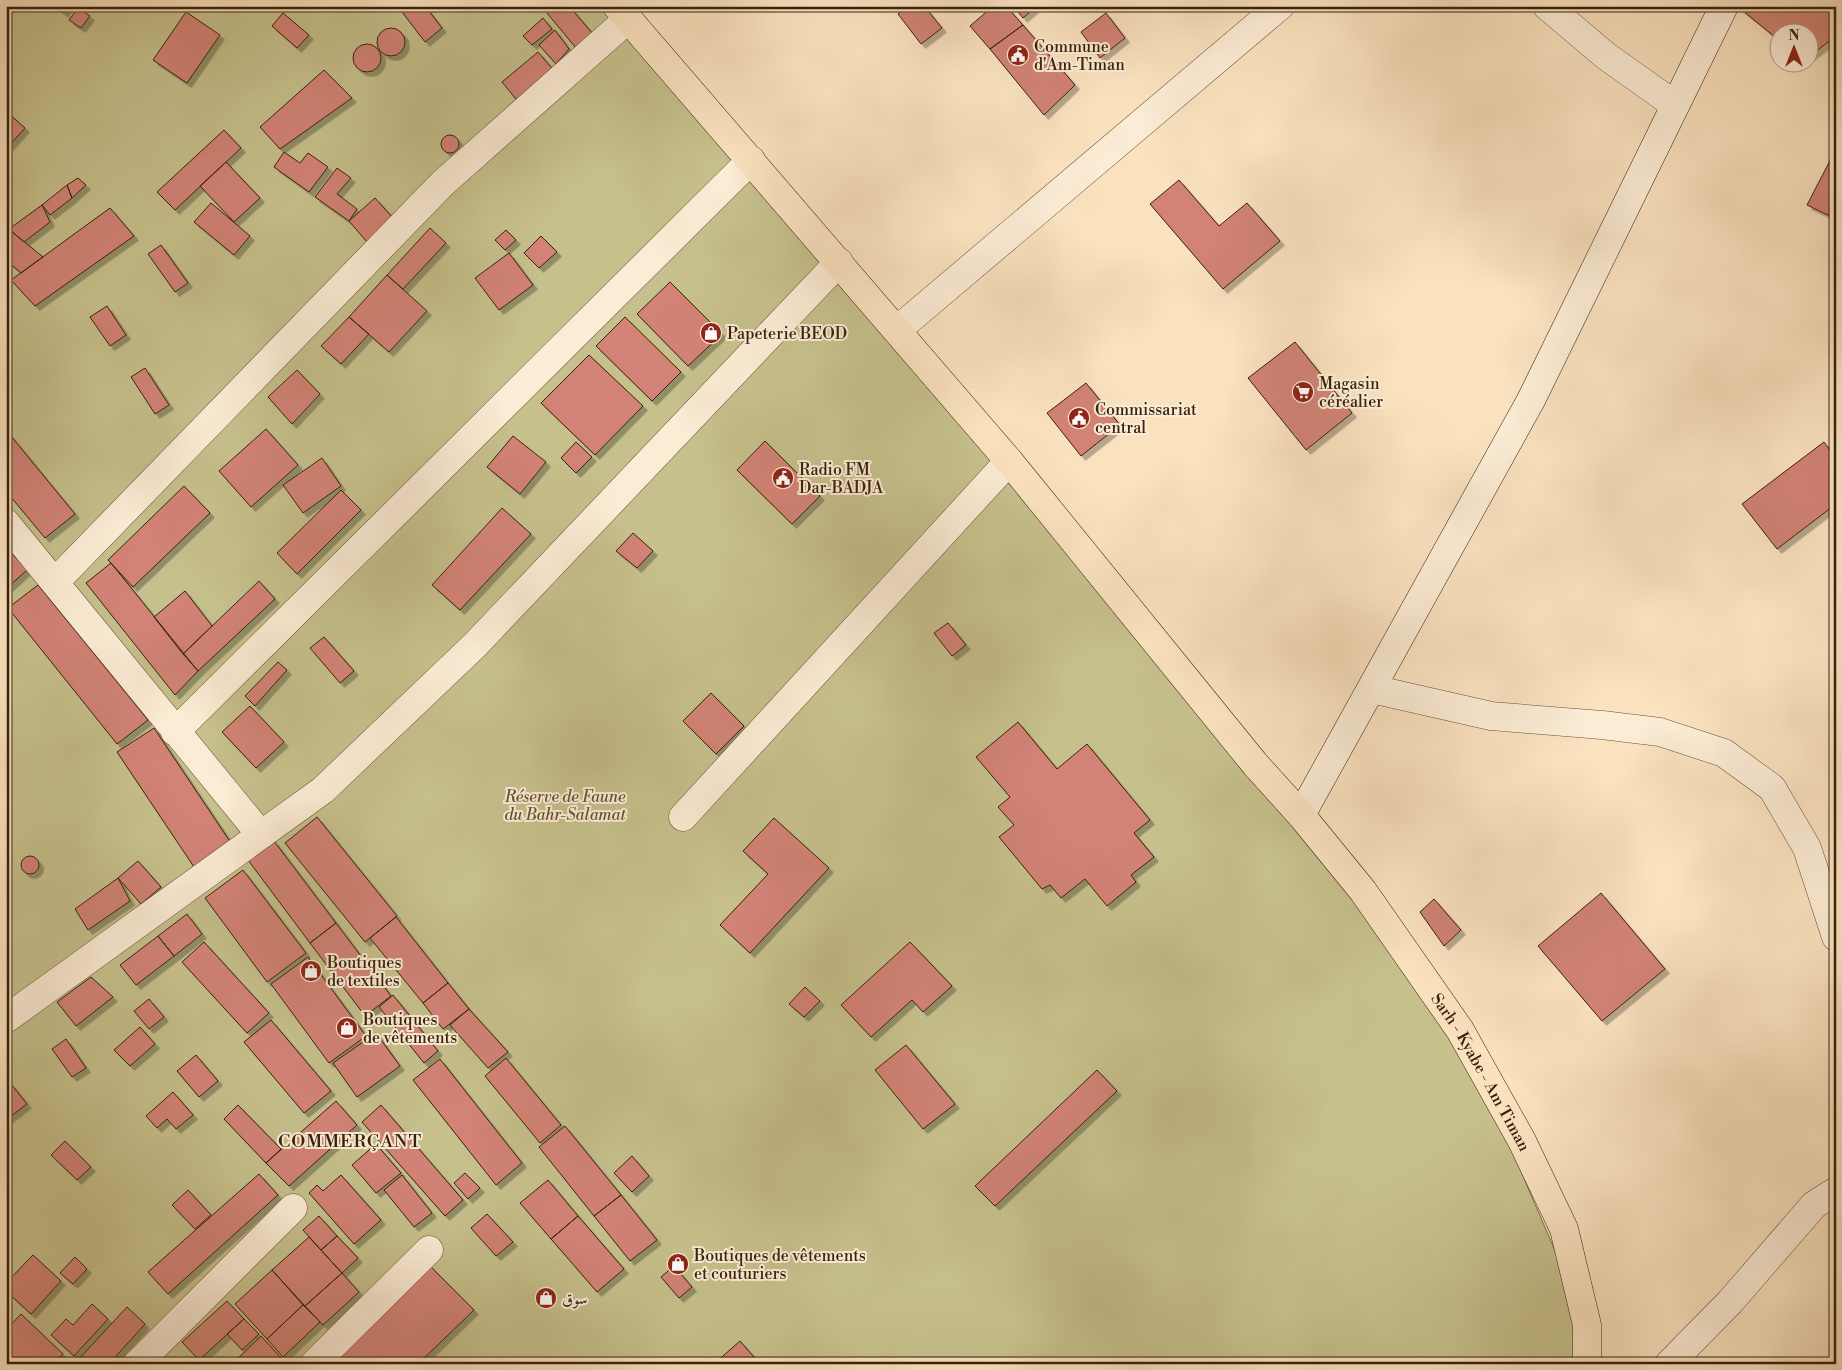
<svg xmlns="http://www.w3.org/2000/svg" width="1842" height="1370" viewBox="0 0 1842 1370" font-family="'Libre Bodoni',Amiri,serif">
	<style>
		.green { fill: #c6c08c; stroke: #7f714c }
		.building { fill: #d28376; stroke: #38220c; filter: url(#shadow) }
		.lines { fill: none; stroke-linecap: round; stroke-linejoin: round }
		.street-casing { stroke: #685239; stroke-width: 29 }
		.secondary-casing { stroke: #38220c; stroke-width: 29 }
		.primary-casing { stroke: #38220c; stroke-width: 29 }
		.street { stroke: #fcecd5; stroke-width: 28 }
		.secondary { stroke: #fcecd5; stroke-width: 28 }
		.primary { stroke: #fae2bf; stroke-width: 28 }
		.labels { text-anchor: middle; stroke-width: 4; stroke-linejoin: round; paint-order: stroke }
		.poi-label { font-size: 16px; fill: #38220c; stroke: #fcecd5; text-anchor: start }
		.park-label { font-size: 16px; font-style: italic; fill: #635132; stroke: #fcecd5 }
		.street-label { font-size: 16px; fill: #38220c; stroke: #fcecd5 }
		.neighbourhood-label { font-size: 18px; letter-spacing: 1px; fill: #38220c; stroke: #fcecd5 }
	</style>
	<defs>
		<filter id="shadow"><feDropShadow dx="4.5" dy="4.5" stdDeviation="0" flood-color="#0004"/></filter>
	</defs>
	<rect width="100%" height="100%" fill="#fae2bf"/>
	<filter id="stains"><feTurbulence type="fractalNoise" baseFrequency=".004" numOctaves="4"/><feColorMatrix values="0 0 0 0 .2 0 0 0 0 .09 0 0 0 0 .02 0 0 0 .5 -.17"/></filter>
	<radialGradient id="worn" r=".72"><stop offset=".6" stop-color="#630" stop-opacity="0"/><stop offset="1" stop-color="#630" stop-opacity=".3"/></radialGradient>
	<path class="green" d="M6,6H619L897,330L1460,1030L1587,1325L1580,1364H6Z"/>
	<path class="building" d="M55,6H68L64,13Z
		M401,6H425L442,28L425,42L399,8Z
		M555,6H569L593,34L576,48L547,13Z
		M907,6H924L942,28L921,44L898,14Z
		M993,6H1006L1023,25L990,49L970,26Z
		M1013,6H1037L1023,18Z
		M1737,6H1836V36L1810,56V32H1780V41Z
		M78,8L90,16L81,28L69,20Z
		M186,12L220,35L187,83L153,60Z
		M283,13L309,35L297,48L272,26Z
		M1106,13L1125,38L1100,58L1081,32Z
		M543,18L552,29L532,45L523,36Z
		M1023,25L1075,85L1044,115L990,49Z
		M377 42a14 14 0 1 1 28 0a14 14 0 1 1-28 0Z
		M555,30L569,49L556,64L539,45Z
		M353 58a14 14 0 1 1 28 0a14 14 0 1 1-28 0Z
		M538,52L556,73L520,104L502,82Z
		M324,70L352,98L280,149L260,127Z
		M6,111L25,128L6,149Z
		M224,130L241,148L175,210L157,192Z
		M441 144a9 9 0 1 1 18 0a9 9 0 1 1-18 0Z
		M1836,149V219L1807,205Z
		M284,152L300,163L308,153L328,167L309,192L274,167Z
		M226,162L260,198L234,222L200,186Z
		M337,168L351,178L337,194L357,209L349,221L315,197Z
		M78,178L86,185L72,198L67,185Z
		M1179,180L1219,226L1247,203L1280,241L1223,289L1150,204Z
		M67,185L72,198L50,215L42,205Z
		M375,198L394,219L367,242L349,221Z
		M211,203L250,236L234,255L194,222Z
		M42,205L50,222L24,242L9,229Z
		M110,208L134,236L35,306L11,280Z
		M6,227L43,257L21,273L6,260Z
		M430,228L446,243L403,289L387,275Z
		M506,230L516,240L505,250L495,240Z
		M541,236L557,252L539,268L524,253Z
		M161,245L188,283L175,292L148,254Z
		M509,253L533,285L499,310L475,278Z
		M387,275L427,311L389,352L349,317Z
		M670,282L722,334L688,366L637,314Z
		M107,306L126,335L110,346L90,317Z
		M349,317L369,334L341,364L321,346Z
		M625,317L681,372L652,401L596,346Z
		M1295,342L1352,413L1306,450L1248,378Z
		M589,355L643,406L595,455L541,403Z
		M145,368L169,405L155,414L131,377Z
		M297,370L320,394L292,424L268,397Z
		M1086,383L1120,425L1081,456L1047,413Z
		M266,429L298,465L251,507L219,471Z
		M6,430L75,514L45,538L6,491Z
		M513,436L546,462L520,494L487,467Z
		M765,441L820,496L792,524L737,470Z
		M576,442L592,457L576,473L561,458Z
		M1824,442L1836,458V504L1777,549L1742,504Z
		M322,458L341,486L303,513L283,485Z
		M184,486L210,513L133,587L108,560Z
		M341,490L361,510L297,574L277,553Z
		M502,508L531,534L460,610L432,585Z
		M633,533L653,551L637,568L616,551Z
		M6,547L27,570L6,589Z
		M111,563L198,671L175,695L86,583Z
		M259,581L275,599L198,671L183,654Z
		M38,585L148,720L117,744L8,608Z
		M185,591L212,626L183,654L154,617Z
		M948,623L966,645L952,656L934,633Z
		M324,637L354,671L340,683L310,648Z
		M278,662L287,670L255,706L245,696Z
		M711,693L744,726L716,754L683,721Z
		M250,706L284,742L256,768L222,732Z
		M1018,722L1057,769L1087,744L1150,820L1134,833L1154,857L1131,875L1136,882L1107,906L1085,879L1061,898L1050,885L1042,889L999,837L1014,825L998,807L1010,797L976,757Z
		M154,728L231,843L194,867L117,752Z
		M317,817L397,916L365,942L285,843Z
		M774,818L829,868L750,953L720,925L768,874L743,851Z
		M274,841L336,923L310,943L248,860Z
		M21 865a9 9 0 1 1 18 0a9 9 0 1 1-18 0Z
		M138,861L161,887L141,904L118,878Z
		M243,870L306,953L267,982L205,898Z
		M118,878L130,901L88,930L75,909Z
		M1601,893L1665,969L1602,1021L1538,946Z
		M1434,899L1461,930L1444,946L1420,912Z
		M187,914L202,934L174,956L158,936Z
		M396,917L448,983L423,1003L370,938Z
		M336,923L391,996L365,1016L310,943Z
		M158,936L174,956L136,985L120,965Z
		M204,942L269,1013L247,1033L182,962Z
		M910,942L952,986L923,1012L912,1000L871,1037L841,1005Z
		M308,957L366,1036L329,1063L271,984Z
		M91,977L113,997L76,1026L57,1002Z
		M448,983L469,1009L443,1029L423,1003Z
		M805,987L820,1001L804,1017L789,1004Z
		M393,995L438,1051L424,1063L379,1007Z
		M149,999L164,1017L149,1029L134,1011Z
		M469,1009L508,1052L488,1068L450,1025Z
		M271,1020L331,1091L304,1113L244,1042Z
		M140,1027L155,1044L130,1066L114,1050Z
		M376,1033L400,1066L357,1097L333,1063Z
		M66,1039L86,1068L72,1077L52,1049Z
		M906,1045L955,1104L923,1129L875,1070Z
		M196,1055L218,1081L199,1097L177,1071Z
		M506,1058L561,1125L540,1143L485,1076Z
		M440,1059L522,1163L496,1185L413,1080Z
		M1097,1070L1117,1091L995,1206L975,1186Z
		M11,1084L27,1104L6,1120V1087Z
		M173,1092L193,1115L176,1129L167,1119L157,1128L146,1116Z
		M336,1101L357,1125L289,1186L266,1163Z
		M238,1105L281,1149L266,1163L224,1119Z
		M381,1105L463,1200L445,1216L362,1122Z
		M565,1126L621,1195L594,1216L539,1147Z
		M65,1141L91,1167L77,1180L51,1155Z
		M376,1144L401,1173L376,1193L352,1165Z
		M632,1156L649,1176L632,1192L614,1173Z
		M465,1173L480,1188L468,1199L454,1183Z
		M259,1174L278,1195L168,1294L148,1272Z
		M341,1175L381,1220L354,1244L309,1193L317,1185L323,1191Z
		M402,1175L432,1213L414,1227L384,1190Z
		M548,1180L578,1216L551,1239L520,1203Z
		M188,1190L211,1215L195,1229L172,1205Z
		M621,1195L657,1240L630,1261L594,1216Z
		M487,1214L513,1242L496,1256L471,1228Z
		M319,1216L337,1236L321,1250L303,1230Z
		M578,1216L624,1269L597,1292L551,1239Z
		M337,1236L358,1258L342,1273L321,1250Z
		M309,1237L342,1273L305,1306L272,1270Z
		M33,1255L61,1281L31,1314L6,1291V1283Z
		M75,1257L87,1269L73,1284L60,1273Z
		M427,1263L474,1310L418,1364H323Z
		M674,1266L692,1287L679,1298L661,1277Z
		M272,1270L303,1305L267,1339L235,1304Z
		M342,1273L359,1292L323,1325L305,1306Z
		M227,1301L244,1319L199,1360L182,1342Z
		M92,1304L108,1319L74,1356L51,1335L66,1319L73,1325Z
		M303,1305L320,1322L283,1357L267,1339Z
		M127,1307L145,1324L109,1364H81L78,1360Z
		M21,1314L63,1354L54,1364H6V1330Z
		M244,1319L259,1334L242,1350L227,1334Z
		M261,1336L283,1360L280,1364H232Z
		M740,1341L760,1364H715V1363Z"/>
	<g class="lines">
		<g class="street-casing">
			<path id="street" d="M1547,6L1606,56L1675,105
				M897,330L1280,6
				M6,523L261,835
				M55,582L443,183L628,19
				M1372,689L1491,716L1602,725L1660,732L1724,753L1772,788L1807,848L1836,937
				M175,732L751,160
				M683,817L1009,461
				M6,1019L323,790L475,645L839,262
				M137,1364L293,1208
				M314,1364L429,1250
				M1669,1364L1730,1302L1814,1205L1836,1191"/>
		</g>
		<g class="secondary-casing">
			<path id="secondary" d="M1301,815L1531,400L1724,6"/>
		</g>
		<g class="primary-casing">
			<g id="primary">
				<path id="s1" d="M617,6L1009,461L1255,764L1301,815L1363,891L1460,1030L1522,1141L1564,1229L1587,1325V1364"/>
			</g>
		</g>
		<use href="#street" class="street"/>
		<use href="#secondary" class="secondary"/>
		<use href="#primary" class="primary"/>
	</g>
	<defs>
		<g id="civic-disc" transform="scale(1.125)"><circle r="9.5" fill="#8f2418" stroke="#fcecd5"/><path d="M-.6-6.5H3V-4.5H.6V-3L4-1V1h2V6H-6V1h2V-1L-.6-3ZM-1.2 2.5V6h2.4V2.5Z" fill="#fff"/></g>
		<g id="shop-disc" transform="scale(1.125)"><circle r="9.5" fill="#8f2418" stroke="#fcecd5"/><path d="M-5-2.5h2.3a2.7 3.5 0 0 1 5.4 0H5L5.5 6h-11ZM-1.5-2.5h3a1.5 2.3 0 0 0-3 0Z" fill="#fff"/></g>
		<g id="supermarket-disc" transform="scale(1.125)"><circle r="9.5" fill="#8f2418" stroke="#fcecd5"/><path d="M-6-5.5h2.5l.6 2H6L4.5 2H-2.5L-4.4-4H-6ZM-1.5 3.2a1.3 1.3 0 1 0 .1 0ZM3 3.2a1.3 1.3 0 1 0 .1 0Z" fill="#fff"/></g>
	</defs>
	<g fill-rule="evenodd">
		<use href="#civic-disc" x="1018" y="55"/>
		<use href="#shop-disc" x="711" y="333"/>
		<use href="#supermarket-disc" x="1303" y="392"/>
		<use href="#civic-disc" x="1079" y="418"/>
		<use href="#civic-disc" x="783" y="478"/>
		<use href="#shop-disc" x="311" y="971"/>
		<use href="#shop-disc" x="347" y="1028"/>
		<use href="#shop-disc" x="678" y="1264"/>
		<use href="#shop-disc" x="546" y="1298"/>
	</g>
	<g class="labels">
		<g class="poi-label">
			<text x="1034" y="52">Commune<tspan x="1034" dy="18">d'Am-Timan</tspan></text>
			<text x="727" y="339">Papeterie BEOD</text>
			<text x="1319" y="389">Magasin<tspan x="1319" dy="18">céréalier</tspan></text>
			<text x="1095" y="415">Commissariat<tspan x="1095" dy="18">central</tspan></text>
			<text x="799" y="475">Radio FM<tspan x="799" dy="18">Dar-BADJA</tspan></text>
			<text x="327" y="968">Boutiques<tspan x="327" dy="18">de textiles</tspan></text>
			<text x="363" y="1025">Boutiques<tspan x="363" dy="18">de vêtements</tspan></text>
			<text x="694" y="1261">Boutiques de vêtements<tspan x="694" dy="18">et couturiers</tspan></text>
			<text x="562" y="1304">سوق</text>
		</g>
		<g class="park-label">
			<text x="565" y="802">Réserve de Faune<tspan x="565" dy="18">du Bahr-Salamat</tspan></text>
		</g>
		<g class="street-label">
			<text dy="6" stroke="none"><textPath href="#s1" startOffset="1374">Sarh - Kyabe - Am Timan</textPath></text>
		</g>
		<g class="neighbourhood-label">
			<text x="350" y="1147">COMMERÇANT</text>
		</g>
	</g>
	<rect width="1842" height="1370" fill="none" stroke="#fae2bf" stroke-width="25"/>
	<rect x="8" y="8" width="1827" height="1355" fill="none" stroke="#38220c" stroke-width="2.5"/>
	<rect x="12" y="12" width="1817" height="1345" fill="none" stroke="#38220c"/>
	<g transform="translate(1794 48)"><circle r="24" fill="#fcecd5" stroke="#ae9b85"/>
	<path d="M0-4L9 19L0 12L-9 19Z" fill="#8f2418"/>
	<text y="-8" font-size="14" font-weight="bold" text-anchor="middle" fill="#38220c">N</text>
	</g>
	<rect width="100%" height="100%" filter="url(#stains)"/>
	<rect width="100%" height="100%" fill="url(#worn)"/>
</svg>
